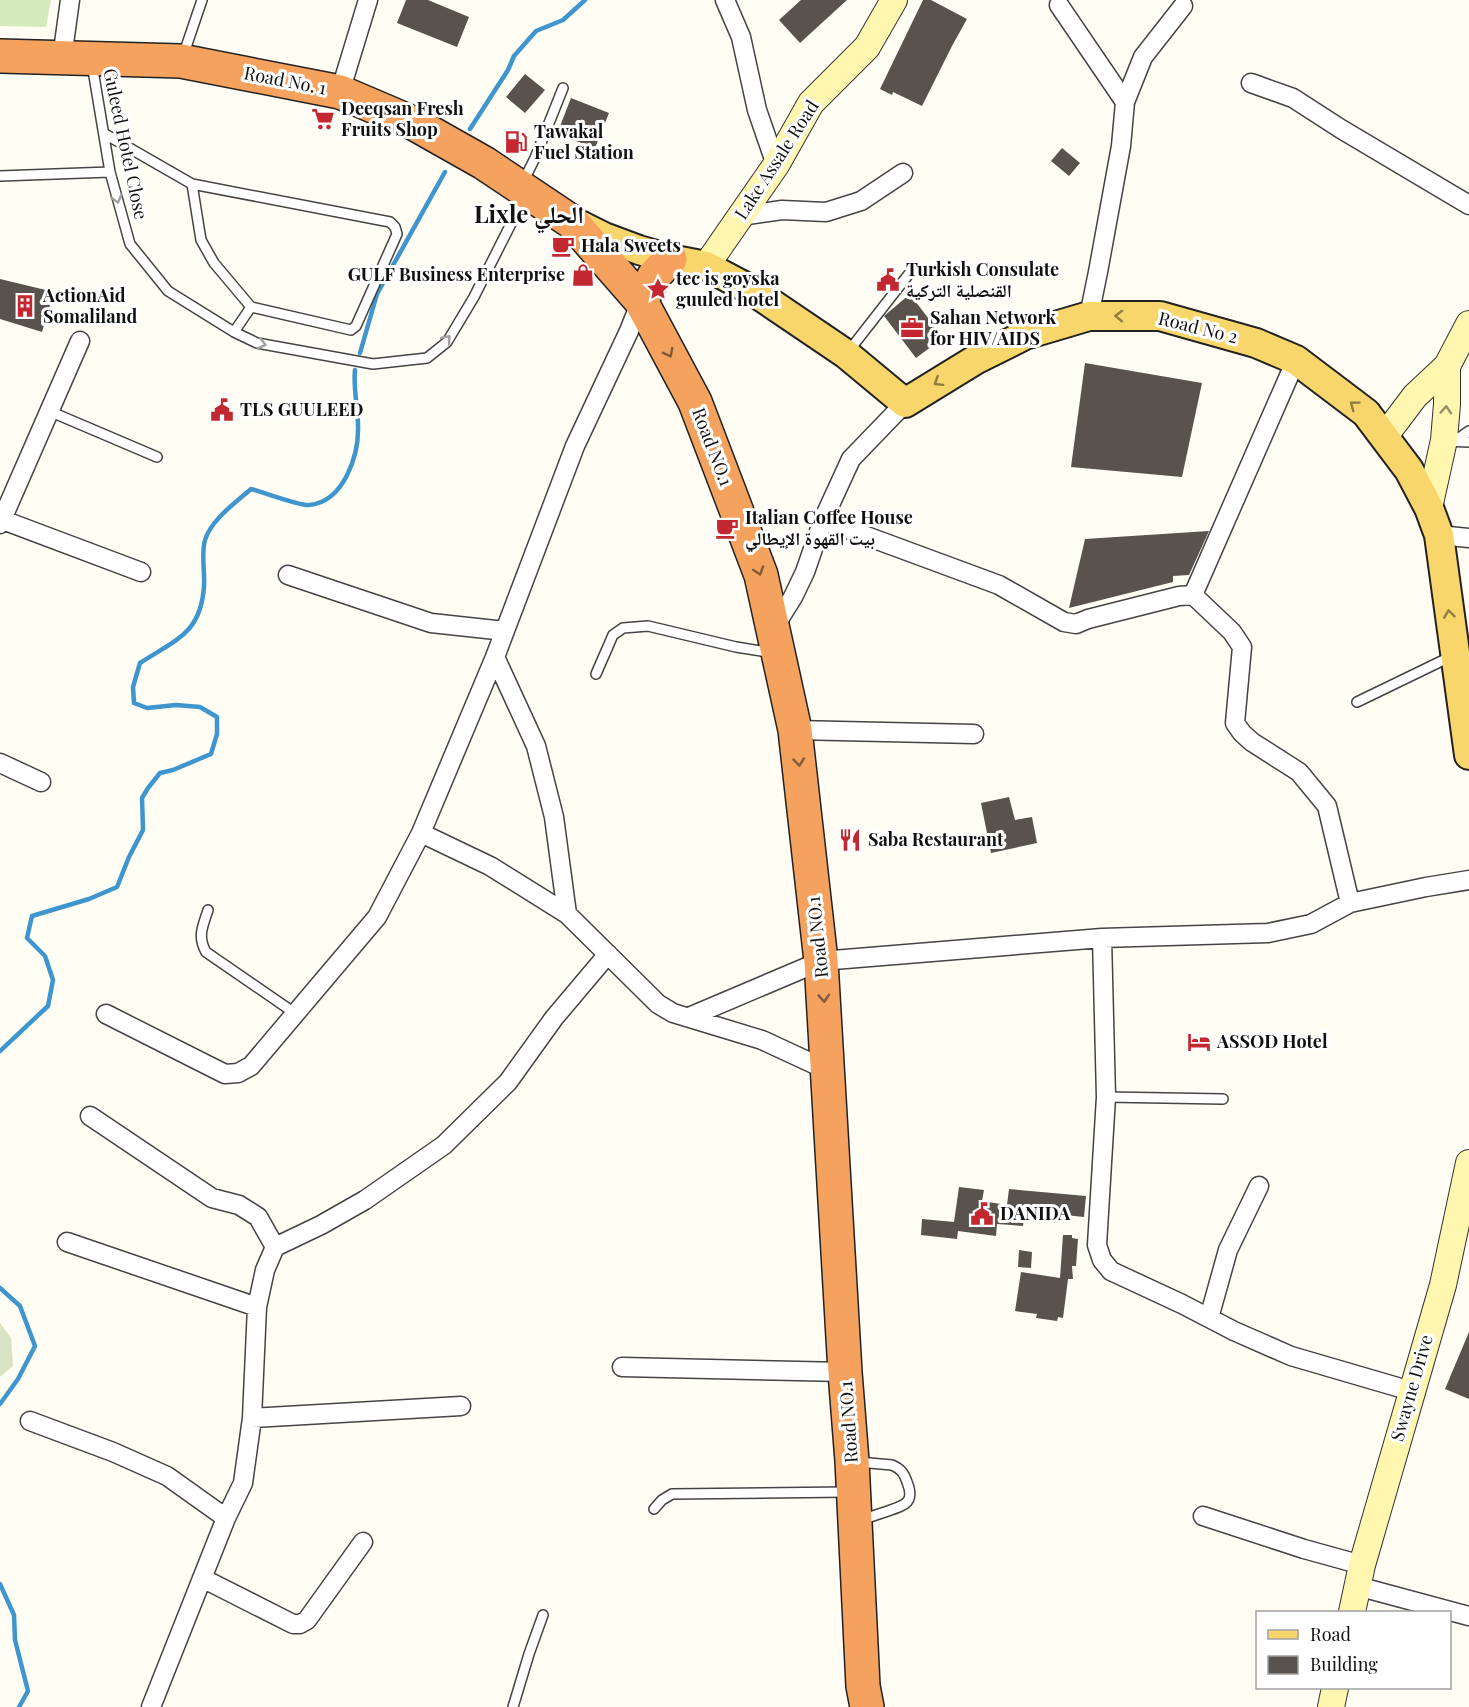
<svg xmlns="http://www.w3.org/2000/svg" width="1469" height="1707" viewBox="0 0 1469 1707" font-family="'Playfair Display','Noto Naskh Arabic',serif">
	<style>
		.green { fill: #d5ebbd }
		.cemetery { fill: #d9e3c4 }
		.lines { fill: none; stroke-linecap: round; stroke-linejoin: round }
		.stream { stroke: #3f95ce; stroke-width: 4.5 }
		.building { fill: #5a524d }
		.lane-casing { stroke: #444; stroke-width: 12 }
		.street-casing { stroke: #444; stroke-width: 21 }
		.secondary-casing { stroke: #333; stroke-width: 28 }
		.primary-casing { stroke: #222; stroke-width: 32 }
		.highway-casing { stroke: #222; stroke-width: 36 }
		.lane { stroke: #fff; stroke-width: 9 }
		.street { stroke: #fff; stroke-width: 18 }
		.secondary { stroke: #fff6b0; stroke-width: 26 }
		.primary { stroke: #f8d66b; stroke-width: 28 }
		.highway { stroke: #f4a25d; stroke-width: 33 }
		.oneway { stroke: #a0a0a0 }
		.oneway2 { stroke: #907d42 }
		.oneway3 { stroke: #825a37 }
		.oneway4 { stroke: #948f68 }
		.labels { text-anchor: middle; stroke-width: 6; stroke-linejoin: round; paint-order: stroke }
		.street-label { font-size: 18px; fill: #111; stroke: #fff }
		.poi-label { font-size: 18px; font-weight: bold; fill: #111; stroke: #fff; text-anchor: start }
		.district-label { font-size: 24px; font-weight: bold; fill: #111; stroke: #fff }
	</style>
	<rect width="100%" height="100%" fill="#fffdf4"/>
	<path class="green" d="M0,0H51L46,27L0,26Z"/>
	<path class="cemetery" d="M0,1323L11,1338L13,1366L0,1377Z"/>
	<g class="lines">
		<path class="stream" d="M470,129L508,70L514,56L536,31L563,20L585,0
			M360,353L377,294L445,172
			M0,1051L48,1006L53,980L45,956L27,938L32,916L89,899L117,887L129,857L143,830L142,798L148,788L160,773L173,770L211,754L217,734V717L200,707L176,705L147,708L134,703L133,687L140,663C175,640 201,634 204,586C205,571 201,554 205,540C211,520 236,502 251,489C263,492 300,506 309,505C344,502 359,455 358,426C358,407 353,388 355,370
			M0,1288L20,1306L35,1346L18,1379L0,1404
			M0,1584L14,1615L15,1640L28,1691L19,1707"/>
	</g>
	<path class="building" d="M406,0H428L469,17L457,47L397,23Z
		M801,0H847L800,43L779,20Z
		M923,0H931L967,19L952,46L922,106L893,92L892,95L880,89Z
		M525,74L545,90L525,113L506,97Z
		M571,98L609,113L595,148L557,134Z
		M1062,148L1080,163L1069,176L1051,161Z
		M0,279L54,292L42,332L0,319Z
		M910,294L943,338L916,358L884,316Z
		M1085,363L1202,383L1182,477L1071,467Z
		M1209,531L1189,575L1173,576V582L1069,608L1085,539Z
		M1009,797L1015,820L1032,817L1037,843L991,853L981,803Z
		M959,1187L984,1190L982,1201L1007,1205L1009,1189L1086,1196L1084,1217L1025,1211L1023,1226L997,1224L996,1236L958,1231L957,1239L921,1235L922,1219L954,1222Z
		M1063,1235H1072V1238L1078,1239L1076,1266H1072L1073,1279H1066H1068L1063,1318L1058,1317L1057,1321L1036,1318L1037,1314L1015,1311L1021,1272L1060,1278Z
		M1019,1250L1032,1252L1031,1268L1018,1267Z
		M1469,1332V1399L1445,1389Z"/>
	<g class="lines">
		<g class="lane-casing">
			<path id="lane" d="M183,56L202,0
				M92,64L110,172L130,244L168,291L234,332L257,343L373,364L427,358L447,342L474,297L524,198
				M105,134L192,184L390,222L395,227L397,234L356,326L351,330L251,307L214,263L201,240L192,184
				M0,176L110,172
				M523,182L535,158L563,88
				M234,332L251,307
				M848,352L912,270
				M49,411L157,457
				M1446,441L1469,442
				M1455,441L1469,431
				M596,674L613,635L623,628L648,626L736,647L773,653
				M1357,702L1452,656
				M208,910C203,926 197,936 206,952L296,1014
				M1106,1097L1223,1099
				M858,1462L892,1465C901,1469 904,1473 907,1482C915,1502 906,1505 888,1511C879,1514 870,1517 861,1520
				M654,1509L662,1500L672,1494L847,1492
				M513,1707L529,1654L543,1615"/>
		</g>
		<g class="street-casing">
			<path id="street" d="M725,0L741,37L757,110L776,165
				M1059,5L1125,102
				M62,58L70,0
				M1251,83L1293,98L1341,129L1469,205
				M340,92L368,0
				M740,216L782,210L826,212L861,201L903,173
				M1089,316L1098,272L1121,146L1125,102L1143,57L1183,6
				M0,519L141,572
				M823,520L999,585L1064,622L1076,624L1088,619L1179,596L1193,595L1232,632L1242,647L1235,723L1242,733L1252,742L1299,772L1327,806L1350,903
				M0,524L80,341
				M1439,535L1469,538
				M288,575L431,623L505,631
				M1193,595L1296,360
				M773,629L793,597L805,572L823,520L851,459L905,403
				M495,657L536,746L554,817L567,914
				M795,730L974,734
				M0,763L41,782
				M421,833L490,866L567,914L658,1004L673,1013L762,1040L829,1071
				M1102,938L1106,1097L1097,1245L1102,1260L1111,1271L1182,1304L1234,1331L1291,1356L1411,1391
				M106,1014L225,1074L238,1073L251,1066L377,917L421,833L495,657L575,446L629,331L641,301
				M689,1017L821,961L1102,938L1268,933L1311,924L1350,903L1426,887L1469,880
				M90,1116L212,1198L239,1205L258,1217L275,1247
				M67,1242L257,1307
				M1209,1318L1228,1250L1259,1186
				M622,1367L845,1372
				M252,1418L461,1406
				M30,1421L113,1452L167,1476L226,1518
				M1203,1516L1304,1549L1362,1565
				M202,1578L293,1624H300L307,1620L363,1542
				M1357,1586L1469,1616
				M151,1707L226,1518L243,1483L252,1418L257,1307L265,1270L275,1247L321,1225L365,1200L444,1145L508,1082L554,1018L608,954"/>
		</g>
		<g class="secondary-casing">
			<path id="secondary" d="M706,266L776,165L811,103L867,47L894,0
				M1384,437L1415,396L1447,366L1469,324
				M1429,508L1444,440L1447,404V366
				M1352,1612L1362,1565L1443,1285L1469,1163
				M1331,1707L1335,1688"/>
		</g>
		<g class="primary-casing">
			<path id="primary" d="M574,222L604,237L639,250L670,259L706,266L753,291L846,354L905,403L975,360L1025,335L1089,316H1160L1256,343L1296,360L1366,413L1409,470L1429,508L1439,535L1469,755"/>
		</g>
		<g class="highway-casing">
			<path id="highway" d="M0,56L181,61L340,92L415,124L484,163L572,222L641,301L695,402L761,575L795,730L821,961L845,1372L852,1461L863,1686L867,1707
				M641,301L654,276L670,259"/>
		</g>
		<use href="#lane" class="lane"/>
		<use href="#street" class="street"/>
		<use href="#secondary" class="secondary"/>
		<use href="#primary" class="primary"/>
		<use href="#highway" class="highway"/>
	</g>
	<defs><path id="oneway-chevron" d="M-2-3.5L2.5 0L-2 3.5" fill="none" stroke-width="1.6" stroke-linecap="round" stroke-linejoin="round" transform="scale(1.5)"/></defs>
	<g class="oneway">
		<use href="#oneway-chevron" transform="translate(117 199) rotate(75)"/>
		<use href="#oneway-chevron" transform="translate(447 339) rotate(-50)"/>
		<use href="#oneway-chevron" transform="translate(262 344) rotate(14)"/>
	</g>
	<g class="oneway2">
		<use href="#oneway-chevron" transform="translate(1119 316) rotate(-179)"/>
		<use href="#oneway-chevron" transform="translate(938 382) rotate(148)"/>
		<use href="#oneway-chevron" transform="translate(1354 405) rotate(-143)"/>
		<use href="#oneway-chevron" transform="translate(1449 614) rotate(-97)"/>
	</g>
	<g class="oneway3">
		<use href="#oneway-chevron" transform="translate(669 353) rotate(62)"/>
		<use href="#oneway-chevron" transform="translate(759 571) rotate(72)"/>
		<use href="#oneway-chevron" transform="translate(799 762) rotate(84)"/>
		<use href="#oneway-chevron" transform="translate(824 998) rotate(86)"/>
	</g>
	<use class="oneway4" href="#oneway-chevron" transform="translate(1446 410) rotate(-86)"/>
	<defs>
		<g id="supermarket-bare" transform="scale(1.8)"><path d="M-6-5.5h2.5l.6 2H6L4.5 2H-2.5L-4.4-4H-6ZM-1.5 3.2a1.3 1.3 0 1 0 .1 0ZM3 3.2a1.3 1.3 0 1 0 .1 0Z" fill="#c3272f" stroke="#fff" stroke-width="2.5" paint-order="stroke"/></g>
		<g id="fuel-bare" transform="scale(1.8)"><path d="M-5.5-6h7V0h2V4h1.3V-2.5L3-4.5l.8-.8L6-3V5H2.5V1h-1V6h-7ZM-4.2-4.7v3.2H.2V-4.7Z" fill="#c3272f" stroke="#fff" stroke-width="2.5" paint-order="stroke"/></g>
		<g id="cafe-bare" transform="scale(1.8)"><path d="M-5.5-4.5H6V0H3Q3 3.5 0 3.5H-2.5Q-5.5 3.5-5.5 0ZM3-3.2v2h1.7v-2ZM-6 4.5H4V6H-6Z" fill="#c3272f" stroke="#fff" stroke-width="2.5" paint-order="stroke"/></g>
		<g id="shop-bare" transform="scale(1.8)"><path d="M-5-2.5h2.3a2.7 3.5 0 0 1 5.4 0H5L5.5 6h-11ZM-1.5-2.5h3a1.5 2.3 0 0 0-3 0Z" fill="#c3272f" stroke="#fff" stroke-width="2.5" paint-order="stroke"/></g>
		<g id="civic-bare" transform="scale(1.8)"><path d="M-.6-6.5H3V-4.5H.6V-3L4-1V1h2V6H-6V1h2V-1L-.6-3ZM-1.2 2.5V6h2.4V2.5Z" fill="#c3272f" stroke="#fff" stroke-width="2.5" paint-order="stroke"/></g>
		<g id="sight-bare" transform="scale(1.8)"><path d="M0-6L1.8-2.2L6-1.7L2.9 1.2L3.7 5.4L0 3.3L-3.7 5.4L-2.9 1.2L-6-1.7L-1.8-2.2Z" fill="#c3272f" stroke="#fff" stroke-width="2.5" paint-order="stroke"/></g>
		<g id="building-bare" transform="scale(1.8)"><path d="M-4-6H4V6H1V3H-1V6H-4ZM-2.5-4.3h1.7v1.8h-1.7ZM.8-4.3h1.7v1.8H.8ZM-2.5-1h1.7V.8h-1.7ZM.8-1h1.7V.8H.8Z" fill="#c3272f" stroke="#fff" stroke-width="2.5" paint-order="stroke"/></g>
		<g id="office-bare" transform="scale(1.8)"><path d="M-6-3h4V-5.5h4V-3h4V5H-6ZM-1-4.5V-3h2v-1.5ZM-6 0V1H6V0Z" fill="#c3272f" stroke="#fff" stroke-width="2.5" paint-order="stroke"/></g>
		<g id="restaurant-bare" transform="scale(1.8)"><path d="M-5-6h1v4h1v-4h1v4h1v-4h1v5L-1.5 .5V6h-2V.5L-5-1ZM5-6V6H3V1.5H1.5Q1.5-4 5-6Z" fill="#c3272f" stroke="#fff" stroke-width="2.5" paint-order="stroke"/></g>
		<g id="hotel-bare" transform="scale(1.8)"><path d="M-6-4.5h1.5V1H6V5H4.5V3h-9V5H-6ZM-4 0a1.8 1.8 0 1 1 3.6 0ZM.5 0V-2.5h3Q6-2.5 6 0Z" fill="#c3272f" stroke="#fff" stroke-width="2.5" paint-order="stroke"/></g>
	</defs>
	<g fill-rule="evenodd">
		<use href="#supermarket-bare" x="323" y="119"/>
		<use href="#fuel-bare" x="516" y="142"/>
		<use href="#cafe-bare" x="563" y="246"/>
		<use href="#shop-bare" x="583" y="275"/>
		<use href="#civic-bare" x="888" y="280"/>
		<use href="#sight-bare" x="658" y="289"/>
		<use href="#building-bare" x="25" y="306"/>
		<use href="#office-bare" x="912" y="328"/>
		<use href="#civic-bare" x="222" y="410"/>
		<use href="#cafe-bare" x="727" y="528"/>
		<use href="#restaurant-bare" x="850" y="840"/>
		<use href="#hotel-bare" x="1199" y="1042"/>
		<use href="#civic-bare" x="982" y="1214"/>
	</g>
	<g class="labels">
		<g class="street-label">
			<text transform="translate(285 81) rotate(11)" y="6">Road No. 1</text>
			<text transform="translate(125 144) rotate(78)" y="6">Guleed Hotel Close</text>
			<text transform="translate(777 160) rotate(-57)" y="6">Lake Assale Road</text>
			<text transform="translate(1198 328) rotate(14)" y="6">Road No 2</text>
			<text transform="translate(712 447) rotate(69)" y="6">Road NO.1</text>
			<text transform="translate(818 937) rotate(-96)" y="6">Road NO.1</text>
			<text transform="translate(1412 1388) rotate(-74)" y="6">Swayne Drive</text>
			<text transform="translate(849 1422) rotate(-94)" y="6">Road NO.1</text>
		</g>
		<g class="poi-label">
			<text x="341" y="115">Deeqsan Fresh<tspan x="341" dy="21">Fruits Shop</tspan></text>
			<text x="534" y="138">Tawakal<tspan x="534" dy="21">Fuel Station</tspan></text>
			<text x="581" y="252">Hala Sweets</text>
			<text x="906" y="276">Turkish Consulate<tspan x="906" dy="21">القنصلية التركية</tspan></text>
			<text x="565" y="281" text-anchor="end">GULF Business Enterprise</text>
			<text x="676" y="285">tec is goyska<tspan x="676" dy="21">guuled hotel</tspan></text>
			<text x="43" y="302">ActionAid<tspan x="43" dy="21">Somaliland</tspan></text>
			<text x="930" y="324">Sahan Network<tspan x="930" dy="21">for HIV/AIDS</tspan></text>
			<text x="240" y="416">TLS GUULEED</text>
			<text x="745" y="524">Italian Coffee House<tspan x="745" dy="21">بيت القهوة الإيطالي</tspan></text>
			<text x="868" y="846">Saba Restaurant</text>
			<text x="1217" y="1048">ASSOD Hotel</text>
			<text x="1000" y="1220">DANIDA</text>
		</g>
		<g class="district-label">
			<text x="529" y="223">Lixle الحلي</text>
		</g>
	</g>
	<rect x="1256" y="1611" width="195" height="78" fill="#ffffff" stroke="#a0a0a0" stroke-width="1.5"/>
	<rect x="1268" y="1630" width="30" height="9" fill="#f8d66b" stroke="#a0a0a0" stroke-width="1.5"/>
	<text x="1310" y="1641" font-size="18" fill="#111111">Road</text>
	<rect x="1268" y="1656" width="30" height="18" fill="#5a524d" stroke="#a0a0a0" stroke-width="1.5"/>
	<text x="1310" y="1671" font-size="18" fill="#111111">Building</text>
</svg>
